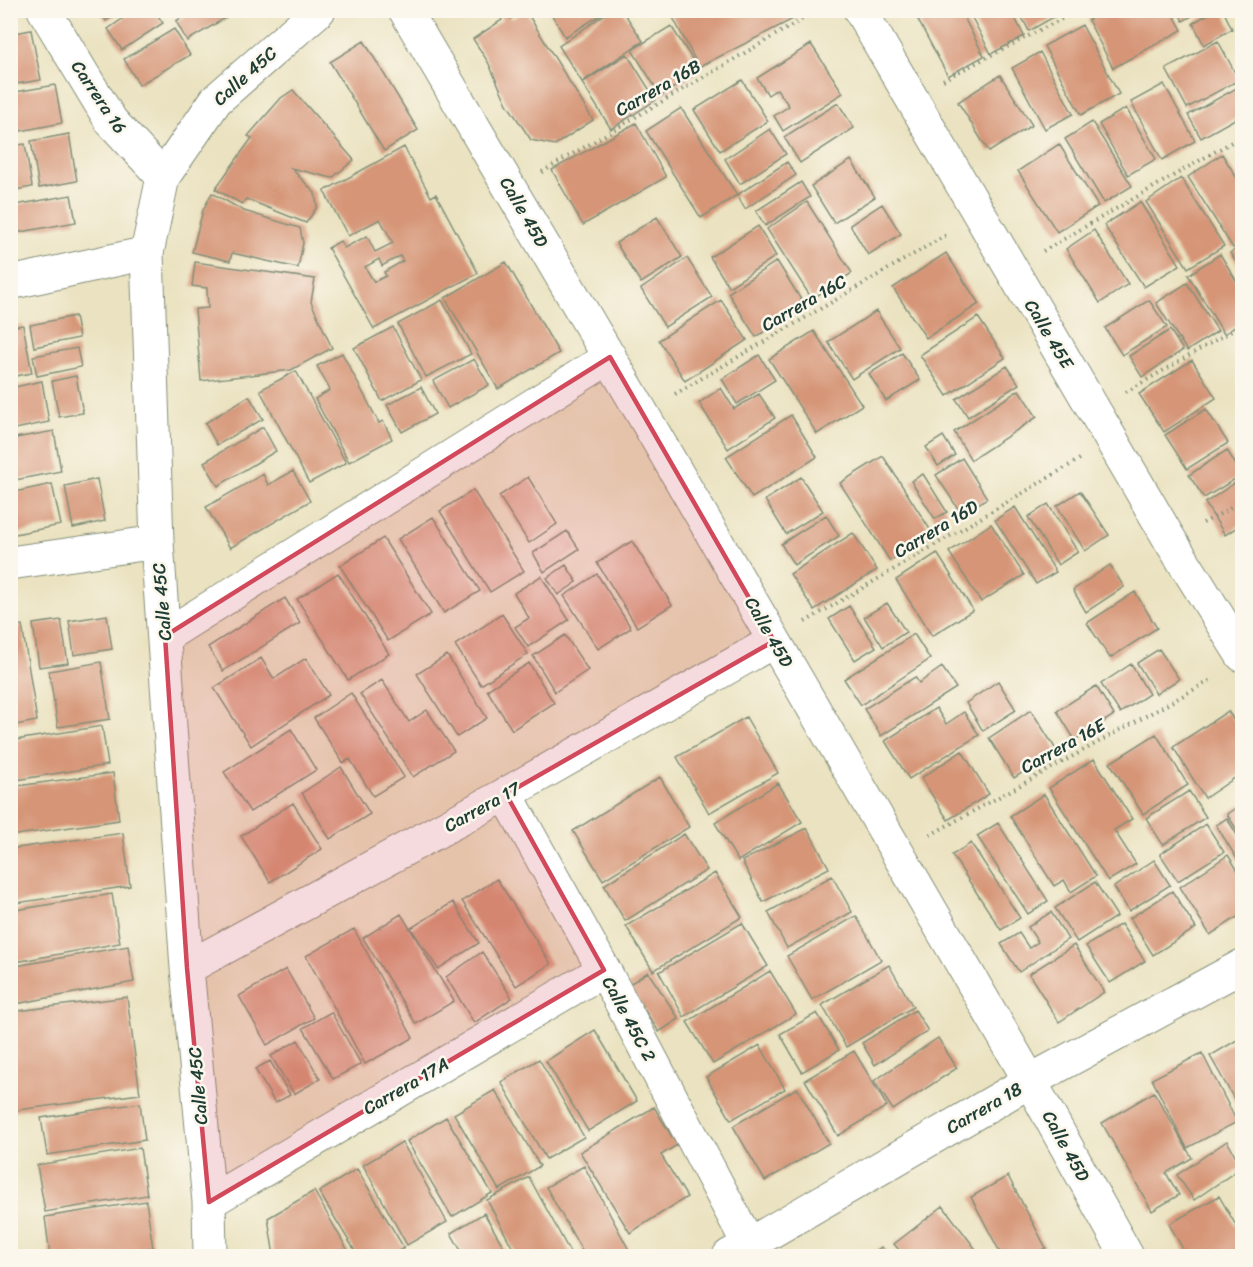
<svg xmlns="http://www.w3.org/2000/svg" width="1253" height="1267" viewBox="0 0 1253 1267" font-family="Sriracha,sans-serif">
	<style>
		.building { fill: #d69577; fill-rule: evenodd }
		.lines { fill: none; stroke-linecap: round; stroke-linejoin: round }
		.minor-casing { stroke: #84907a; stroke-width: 35 }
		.tertiary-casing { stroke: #84907a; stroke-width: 35 }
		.path { stroke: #84907a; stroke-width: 4; stroke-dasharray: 1.5 4.5; stroke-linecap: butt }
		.minor { stroke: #fff; stroke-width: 33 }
		.tertiary { stroke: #fff; stroke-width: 33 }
		.marked { fill: #d1495b; fill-opacity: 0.2; stroke: #d1495b; stroke-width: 4.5; stroke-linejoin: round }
		.labels { text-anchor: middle; stroke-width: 5; stroke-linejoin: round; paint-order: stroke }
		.street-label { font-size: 18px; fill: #1f3d34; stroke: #fbf7ec }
	</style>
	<rect width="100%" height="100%" fill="#fbf7ec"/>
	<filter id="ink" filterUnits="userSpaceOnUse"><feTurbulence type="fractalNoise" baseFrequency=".0167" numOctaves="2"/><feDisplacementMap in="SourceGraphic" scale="12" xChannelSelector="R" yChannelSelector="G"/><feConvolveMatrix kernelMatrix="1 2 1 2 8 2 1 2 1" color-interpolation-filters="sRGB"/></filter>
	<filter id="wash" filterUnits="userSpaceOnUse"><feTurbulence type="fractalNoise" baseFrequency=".008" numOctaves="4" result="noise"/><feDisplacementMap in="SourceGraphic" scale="24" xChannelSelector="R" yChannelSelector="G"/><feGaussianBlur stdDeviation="1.35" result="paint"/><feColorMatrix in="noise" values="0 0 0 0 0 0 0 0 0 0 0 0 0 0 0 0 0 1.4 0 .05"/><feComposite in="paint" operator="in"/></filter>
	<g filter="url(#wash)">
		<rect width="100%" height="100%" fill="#eae2c0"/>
		<g id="blocks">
			<path class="building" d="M99,10H124L106,21Z
				M135,10H154L163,23L122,50L108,29Z
				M194,10H224L227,17L187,41L176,21Z
				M498,10H506L511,19L526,11L593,120L555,145L531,140L507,104L488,62L473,39L502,20Z
				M549,10H603L604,13L565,37Z
				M611,10H622L643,41L582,82L559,46Z
				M669,10H798L801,15L699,67Z
				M935,10H960L984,56L948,76L918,20Z
				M968,10H1011L1024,36L991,54Z
				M1018,10H1066L1029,31Z
				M1105,10H1171L1182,30L1113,68L1088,20Z
				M1177,10H1203L1183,21Z
				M1215,10H1223L1232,29L1204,45L1193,23Z
				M1082,25L1119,94L1081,115L1044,46Z
				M671,26L700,71L661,96L632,50Z
				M174,29L190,55L139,85L124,59Z
				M31,30L41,80L10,85V34Z
				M364,41L418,130L384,151L330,62Z
				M1218,41L1239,80L1187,108L1166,69Z
				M811,44L843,93L783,131L774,116L789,106L777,89L768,95L757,78Z
				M1040,52L1073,114L1045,129L1012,68Z
				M627,54L656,100L611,129L582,83Z
				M1000,75L1032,125L989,152L958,102Z
				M742,80L768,121L720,151L694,110Z
				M1164,84L1195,141L1162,160L1131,102Z
				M55,85L62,123L10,133V93Z
				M1242,85V115L1201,138L1188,115Z
				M293,90L354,160L332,178L291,168L315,193L317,207L306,223L246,199L242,204L215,189L252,138L248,136L281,98Z
				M838,103L854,128L800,163L784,137Z
				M681,108L737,195L701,218L646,131Z
				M1126,108L1156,159L1128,175L1099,124Z
				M1092,122L1132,186L1104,203L1065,139Z
				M636,123L666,177L583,225L552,170Z
				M770,129L786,154L740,184L725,159Z
				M69,134L77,181L39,188L31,141Z
				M25,144L32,187L10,191V146Z
				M1059,144L1098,206L1057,232L1018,171Z
				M404,147L431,197L436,194L478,273L374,329L328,248L340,241L344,248L367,236L375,252L393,243L380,219L348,236L324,191ZM400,256L403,261L384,272L386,276L374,282L365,267L379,259L382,266Z
				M1222,154L1242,186V242L1233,248L1188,177Z
				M851,160L875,197L834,223L811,186Z
				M787,162L796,175L745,209L737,195Z
				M1181,178L1224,246L1188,268L1146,202Z
				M801,182L810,197L765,226L756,211Z
				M212,193L244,211L300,228L303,243L298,268L232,253L230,261L192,252L203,210Z
				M71,195L76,222L10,234V206Z
				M807,202L852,273L812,299L767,229Z
				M1140,202L1180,265L1144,287L1104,225Z
				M882,204L901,234L868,255L850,225Z
				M657,217L682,257L641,283L616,243Z
				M758,226L776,256L729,287L710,257Z
				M1094,230L1128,284L1100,303L1066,249Z
				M1242,245V270L1230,253Z
				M946,253L979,304L926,338L893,288Z
				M1220,254L1242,290V322L1224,334L1188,275Z
				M687,258L712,297L665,327L641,289Z
				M777,261L805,306L756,337L728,293Z
				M195,262L315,279L311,302L332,348L291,370L201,381L195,309L208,308L207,288L192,286Z
				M506,262L559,353L498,389L445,298Z
				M1187,283L1218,331L1187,351L1156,303Z
				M442,300L471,354L426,377L398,324Z
				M721,300L747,340L685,381L659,340Z
				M1149,300L1167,327L1122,355L1105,328Z
				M876,311L900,348L852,379L828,342Z
				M75,316L79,338L34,347L30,325Z
				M978,317L1005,358L947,396L920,355Z
				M23,325L32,373L10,377V327Z
				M393,327L421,380L382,401L354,348Z
				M1170,330L1183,350L1142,377L1129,356Z
				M814,331L862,405L817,434L769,359Z
				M77,348L81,367L37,376L33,356Z
				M342,353L379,423L383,421L392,439L349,462L315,399L330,390L317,366Z
				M902,353L920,380L886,401L869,374Z
				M759,355L775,380L737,404L722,379Z
				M474,359L489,385L448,408L433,381Z
				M1192,360L1216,398L1164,432L1139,394Z
				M1007,366L1019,384L968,417L956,399Z
				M296,371L346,463L309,483L260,390Z
				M76,376L83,413L59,417L52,381Z
				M42,381L49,422L10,430V388Z
				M421,387L435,414L402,432L387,405Z
				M721,388L734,409L759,394L775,418L728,449L699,403Z
				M1019,390L1037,417L971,460L954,432Z
				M249,396L263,419L217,445L205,423Z
				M1206,409L1228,443L1187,469L1165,435Z
				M791,415L817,457L752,498L726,457Z
				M263,427L276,451L218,486L204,462Z
				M54,431L61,471L10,481V439Z
				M943,436L955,455L938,466L926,447Z
				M1227,450L1242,475L1204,498L1189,475Z
				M883,456L933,534L890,561L840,483Z
				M962,458L987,498L962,515L936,475Z
				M293,471L310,501L230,548L206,507L263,474L268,485Z
				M923,474L947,512L935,519L911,481Z
				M528,477L557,524L529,543L499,496Z
				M801,477L823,511L786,534L765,500Z
				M97,479L105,521L73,528L65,486Z
				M1241,479L1242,524L1225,535L1205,503Z
				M52,484L61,525L10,535V493Z
				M473,490L524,571L490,592L440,511Z
				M1080,491L1109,535L1085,551L1057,506Z
				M1048,504L1078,552L1058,565L1028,517Z
				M1015,507L1056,572L1036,584L995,520Z
				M826,515L839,536L794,565L781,544Z
				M433,517L480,591L444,613L398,539Z
				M991,524L1024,575L981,602L949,552Z
				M567,531L579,549L544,572L533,553Z
				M853,533L877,570L814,610L790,574Z
				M383,538L431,614L388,641L340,566Z
				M632,541L672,605L637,627L597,563Z
				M937,553L973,610L932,636L896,580Z
				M566,565L577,582L558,595L547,578Z
				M1110,565L1124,587L1086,612L1073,590Z
				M338,573L389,654L348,680L297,599Z
				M597,574L631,628L598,649L564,596Z
				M541,576L569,620L528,647L515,627L529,618L514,593Z
				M1135,592L1157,628L1110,658L1087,623Z
				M285,598L300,623L223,671L208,647Z
				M887,603L906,632L883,647L864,617Z
				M849,606L876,647L855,660L829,619Z
				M502,614L528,654L481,685L455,645Z
				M107,615L112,649L74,655L69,621Z
				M61,620L68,663L39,667L33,624Z
				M22,625L37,721L10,726V627Z
				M914,634L930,659L861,705L844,679Z
				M565,635L588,670L555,692L533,656Z
				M1159,649L1179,679L1156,694L1137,663Z
				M447,655L487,718L457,737L417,674Z
				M261,658L274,679L306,658L329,695L251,746L214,688Z
				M101,662L110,719L58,727L49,671Z
				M529,663L554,703L512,730L487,690Z
				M1131,664L1149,694L1120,713L1101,684Z
				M942,667L956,688L881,736L864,709L915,677L919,683Z
				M382,680L409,722L427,710L454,751L413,777L360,694Z
				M998,681L1016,710L983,731L966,703Z
				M1096,686L1114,715L1075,740L1057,711Z
				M351,693L404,777L373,796L350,759L343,763L314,718Z
				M936,708L946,724L964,712L979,735L909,779L885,741Z
				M1031,710L1057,751L1014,778L989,738Z
				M1228,711L1242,733V773L1205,798L1173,747Z
				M746,717L778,773L709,813L677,757Z
				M102,726L108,765L10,781V741Z
				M291,729L316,770L250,812L224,772Z
				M1156,734L1188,785L1143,814L1110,763Z
				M962,751L989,794L948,820L921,778Z
				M1094,759L1132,819L1114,830L1136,864L1108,881L1049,788Z
				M341,767L370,814L330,839L302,793Z
				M113,773L119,820L10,836V787Z
				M660,777L689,827L603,880L573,831Z
				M778,783L802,822L738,861L715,823Z
				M1189,791L1206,817L1163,845L1146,818Z
				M1044,794L1096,876L1071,892L1064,880L1054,886L1010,816Z
				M293,803L322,849L270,882L241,836Z
				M1242,804V838L1227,814Z
				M1227,818L1242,843V867L1216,825Z
				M998,823L1048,901L1028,914L977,836Z
				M1206,824L1224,852L1178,881L1160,854Z
				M807,828L829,868L763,902L742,861Z
				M123,833L130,886L10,904V849Z
				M684,834L707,870L625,921L604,885Z
				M971,843L1020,918L1001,930L952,855Z
				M1228,855L1242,877V914L1210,935L1180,887Z
				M1154,860L1170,885L1129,911L1114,887Z
				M715,873L742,917L653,971L626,926Z
				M832,876L852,912L787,948L768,912Z
				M497,879L551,964L516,986L462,901Z
				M1095,882L1117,916L1077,942L1055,908Z
				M1172,891L1196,928L1153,955L1130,918Z
				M112,894L120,943L10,963V911Z
				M453,902L479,943L438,969L411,928Z
				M1051,912L1068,939L1019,972L1001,944L1019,933L1029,948L1038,942L1028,927Z
				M401,914L454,1001L416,1024L363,938Z
				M856,916L881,960L812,1000L787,956Z
				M742,923L768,966L684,1017L659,972Z
				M1121,924L1145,961L1110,983L1086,946Z
				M354,929L413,1038L365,1064L306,956Z
				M1074,945L1104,992L1059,1022L1029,974Z
				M128,946L134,982L10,1005V967Z
				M482,952L512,998L474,1023L446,977Z
				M889,965L913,1007L846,1047L822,1005Z
				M286,969L314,1018L267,1045L239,996Z
				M770,971L796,1014L713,1064L687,1022Z
				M648,972L679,1019L659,1032L628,985Z
				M127,997L140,1094L10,1111V1012Z
				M915,1010L928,1031L875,1065L862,1043Z
				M331,1012L361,1064L333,1079L303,1028Z
				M817,1013L839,1050L802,1072L780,1034Z
				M595,1030L637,1101L588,1131L546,1061Z
				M1242,1037V1113L1210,1056Z
				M938,1038L957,1068L893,1110L874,1081Z
				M298,1040L320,1079L294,1094L271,1056Z
				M760,1045L785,1089L731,1120L706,1077Z
				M854,1051L887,1106L838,1136L805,1080Z
				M1202,1053L1237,1122L1187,1148L1152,1079Z
				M539,1059L584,1137L546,1159L501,1082Z
				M270,1061L290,1095L275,1103L255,1069Z
				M797,1088L829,1143L765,1181L733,1126Z
				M495,1090L540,1166L499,1190L454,1114Z
				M1154,1092L1192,1158L1166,1173L1179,1195L1152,1211L1102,1123Z
				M140,1103L145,1140L47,1155L41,1118Z
				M654,1107L677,1145L661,1155L687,1197L630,1233L580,1152Z
				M446,1117L492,1193L452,1217L407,1141Z
				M1227,1141L1242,1167L1194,1200L1177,1175Z
				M402,1142L447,1222L407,1245L363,1165Z
				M140,1148L147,1195L45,1212L37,1165Z
				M584,1166L629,1250L618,1256H585L546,1187Z
				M357,1169L404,1248L390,1256H358L319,1192Z
				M1008,1176L1046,1248L1030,1256H1002L971,1197Z
				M529,1177L572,1256H517L487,1200Z
				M314,1191L351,1256H274L268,1218Z
				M1219,1196L1242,1236V1256H1187L1169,1224Z
				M146,1201L153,1248L99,1256H50L45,1217Z
				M943,1206L981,1256H904L894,1244Z
				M484,1213L509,1256H464L451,1233Z
				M881,1247L890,1256H870Z"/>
		</g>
	</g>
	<g filter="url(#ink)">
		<use href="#blocks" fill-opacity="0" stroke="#84907a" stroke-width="1.5"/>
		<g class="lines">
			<g class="minor-casing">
				<path id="minor" d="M44,10L111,121L163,177
					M405,10L642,413L1030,1081L1127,1256
					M860,10L1170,540L1242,655
					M10,283L147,253
					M10,563L157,542
					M165,636L610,357
					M506,794L604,970L749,1245
					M187,968L506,794L774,641
					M209,1202L604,970
					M210,1256L209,1202L187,968L157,542L147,253L163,177L216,100L319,10"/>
			</g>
			<g class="tertiary-casing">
				<path id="tertiary" d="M729,1256L1030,1081L1242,966"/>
			</g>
			<path class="path" d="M943,80L1079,10
				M542,172L818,10
				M1043,251L1242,136
				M1126,392L1242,325
				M675,394L948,234
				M1203,523L1242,502
				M805,622L1080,459
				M930,835L1213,679"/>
			<use href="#minor" class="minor"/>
			<use href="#tertiary" class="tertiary"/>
		</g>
	</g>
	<path class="marked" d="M610,357L774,641L506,794L604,970L209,1202L187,968L165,636Z"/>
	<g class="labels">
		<g class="street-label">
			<text transform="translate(245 76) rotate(-42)" y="6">Calle 45C</text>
			<text transform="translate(658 88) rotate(-30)" y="6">Carrera 16B</text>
			<text transform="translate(99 97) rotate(56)" y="6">Carrera 16</text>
			<text transform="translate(524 212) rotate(60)" y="6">Calle 45D</text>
			<text transform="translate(804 303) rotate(-30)" y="6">Carrera 16C</text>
			<text transform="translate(1049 334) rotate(59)" y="6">Calle 45E</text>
			<text transform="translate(936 529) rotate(-31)" y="6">Carrera 16D</text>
			<text transform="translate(162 602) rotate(-95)" y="6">Calle 45C</text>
			<text transform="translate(769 632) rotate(60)" y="6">Calle 45D</text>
			<text transform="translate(1063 746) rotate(-29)" y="6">Carrera 16E</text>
			<text transform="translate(482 807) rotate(-29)" y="6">Carrera 17</text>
			<text transform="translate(629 1019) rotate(62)" y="6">Calle 45C 2</text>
			<text transform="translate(198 1086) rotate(-95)" y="6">Calle 45C</text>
			<text transform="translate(406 1086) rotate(-30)" y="6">Carrera 17A</text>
			<text transform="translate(984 1108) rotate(-30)" y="6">Carrera 18</text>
			<text transform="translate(1066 1146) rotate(61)" y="6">Calle 45D</text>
		</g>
	</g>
	<rect width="1253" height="1267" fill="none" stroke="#fbf7ec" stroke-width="36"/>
</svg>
